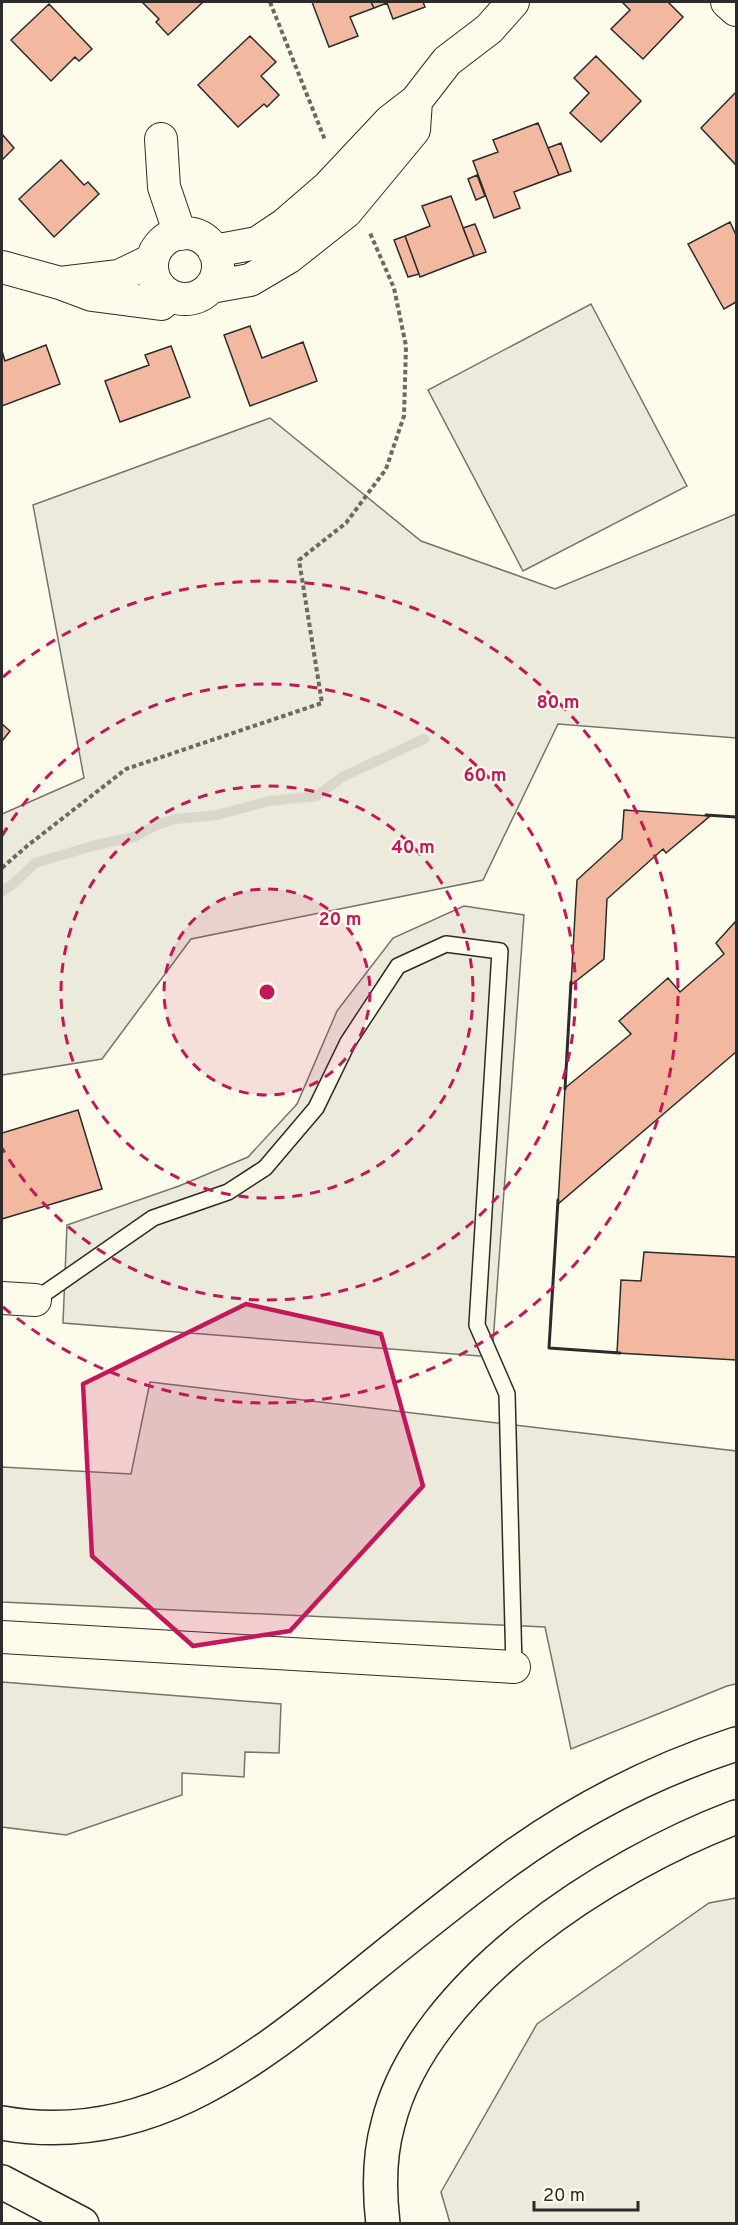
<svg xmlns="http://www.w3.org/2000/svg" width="738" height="2225" viewBox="0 0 738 2225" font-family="Overpass,sans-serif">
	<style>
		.green { fill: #ecebdb; stroke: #74746e; stroke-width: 1.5 }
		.parking { fill: #eceadb; stroke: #74746e; stroke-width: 1.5 }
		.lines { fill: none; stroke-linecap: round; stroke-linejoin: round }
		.stream { stroke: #d8d7c9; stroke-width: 10 }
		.building { fill: #f2b8a0; stroke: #2b2b2b; stroke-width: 1.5 }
		.lane-casing { stroke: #2b2b2b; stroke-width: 18 }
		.street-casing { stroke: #2b2b2b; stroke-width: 34 }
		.highway-casing { stroke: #2b2b2b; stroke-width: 36 }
		.path { stroke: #6a6964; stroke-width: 4; stroke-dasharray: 4.5 3; stroke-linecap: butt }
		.lane { stroke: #fdfbea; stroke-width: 15 }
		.street { stroke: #fdfbea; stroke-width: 32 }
		.highway { stroke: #fdfbea; stroke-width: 33 }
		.wall { stroke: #2b2b2b; stroke-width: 3 }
		.marked { fill: #c2185b; fill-opacity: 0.2; stroke: #c2185b; stroke-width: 4.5; stroke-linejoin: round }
		.ring { fill: none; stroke: #c2185b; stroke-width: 3; stroke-dasharray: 10 8 }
		.centre { fill: #c2185b; stroke: #fdfbea; stroke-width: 3 }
		.ring-label { font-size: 18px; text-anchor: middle; font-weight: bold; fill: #c2185b; stroke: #fdfbea; stroke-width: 4.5; stroke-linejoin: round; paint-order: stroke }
	</style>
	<rect width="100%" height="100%" fill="#fdfbea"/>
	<path class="green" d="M591,304L687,486L523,571L428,390Z
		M270,418L421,541L555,589L736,514V738L558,724L483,880L191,939L102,1059L2,1075V814L84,778L33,505Z
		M150,1382L736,1451V1684L727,1686L571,1749L545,1627L2,1602V1467L131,1474Z
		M736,1898V2223H450L441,2192L537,2024L709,1903Z"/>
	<path class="parking" d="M464,906L524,915L492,1357L63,1323L67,1225L179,1186L248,1157L297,1104L337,1011L393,938Z
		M2,1682L281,1704L279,1753L245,1752L244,1777L182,1773V1795L66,1835L2,1827Z"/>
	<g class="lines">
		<path class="stream" d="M2,892L13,884L35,863L96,845L134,837L156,825L176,819L217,815L269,801L317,796L342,777L424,739"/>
	</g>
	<path class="building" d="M142,2H203L168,35L156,22L159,19Z
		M312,2H371L374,8L350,17L358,36L329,47Z
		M371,2H423L425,7L393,19L387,3L374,8Z
		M622,2H668L683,17L643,59L611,29L630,10Z
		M49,4L92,49L79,61L75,57L51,81L11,40Z
		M250,36L276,62L261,76L279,95L267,107L264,104L238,127L198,85Z
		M596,56L641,101L601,142L570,113L589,93L574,78Z
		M736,92V165L701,128Z
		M538,123L559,175L514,192L520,208L494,218L473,161L498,152L493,140Z
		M2,134L14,148L2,160Z
		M561,143L571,171L559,175L548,148Z
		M61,160L84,185L88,182L99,194L54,237L19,199Z
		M477,175L485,196L476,200L468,179Z
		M451,196L474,256L420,277L405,236L430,226L422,206Z
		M730,222L736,235V302L724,309L688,244Z
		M475,224L486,252L474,256L463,228Z
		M405,236L419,274L408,277L394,240Z
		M250,326L262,358L303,342L317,381L250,406L224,335Z
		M46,345L60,384L2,406V351L5,361Z
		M171,346L190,397L120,422L105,381L149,365L145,355Z
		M2,724L10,731L2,741Z
		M624,810L710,816L666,853L663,849L607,899L604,959L571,985L577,880L622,839Z
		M736,921V1052L558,1204L565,1088L631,1034L619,1021L668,978L680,992L724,954L716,943Z
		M78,1110L102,1189L2,1219V1133Z
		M644,1252L736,1257V1360L617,1353L621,1280L641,1281Z"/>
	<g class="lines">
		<g class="lane-casing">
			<path id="lane" d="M35,1300L153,1218L228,1192L265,1168L316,1108L348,1042L398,966L446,944L500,951L477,1325L507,1394L514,1667"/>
		</g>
		<g class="street-casing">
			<path id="street" d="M727,2L736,10
				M416,101L447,61L489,29L513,2
				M161,139L164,187L180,234
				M152 266a33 33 0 1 1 66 0a33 33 0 1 1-66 0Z
				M152,260L119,276L60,283L92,295L161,304L170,296
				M2,267L60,283
				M211,287L250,280L289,257L346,212L414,130L416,101L390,121L329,186L284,225L257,243L214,251
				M2,1298L35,1300
				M2,1637L514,1667"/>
		</g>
		<g class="highway-casing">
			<path id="highway" d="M2,2123C141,2148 245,2069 347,1987C400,1944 452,1901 507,1861C576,1811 656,1770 736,1744
				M2,2182L82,2224
				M383,2224C379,2190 379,2156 388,2124C423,1982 609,1865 736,1817"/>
		</g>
		<path class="path" d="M270,2L325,140
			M2,868L27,846L126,769L322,703L299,560L346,523L386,469L404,416L406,346L394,288L370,233"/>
		<use href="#lane" class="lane"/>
		<use href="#street" class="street"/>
		<use href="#highway" class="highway"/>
		<path class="wall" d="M706,815L736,817
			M565,1089L571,982
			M558,1200L549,1348L620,1353"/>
	</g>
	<path class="marked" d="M246,1304L381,1334L423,1486L290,1631L193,1646L92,1556L83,1384Z"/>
	<circle cx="267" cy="992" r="103" fill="#c2185b" fill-opacity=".12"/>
	<g class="ring">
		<circle cx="267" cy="992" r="103"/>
		<circle cx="267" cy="992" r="206"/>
		<path d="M2 836A308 308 0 1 1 2 1148"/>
		<path d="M3 677A411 411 0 1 1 3 1307"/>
	</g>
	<circle cx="267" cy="992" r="9" class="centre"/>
	<g class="ring-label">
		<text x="558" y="708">80 m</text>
		<text x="485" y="781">60 m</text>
		<text x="413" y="853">40 m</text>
		<text x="340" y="925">20 m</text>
	</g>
	<rect width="738" height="2225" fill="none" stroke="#2b2b2b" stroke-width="6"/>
	<path d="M534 2201v9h104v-9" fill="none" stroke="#2b2b2b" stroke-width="3"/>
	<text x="543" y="2201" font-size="18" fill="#2b2b2b" stroke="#fdfbea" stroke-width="4.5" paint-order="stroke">20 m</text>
</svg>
